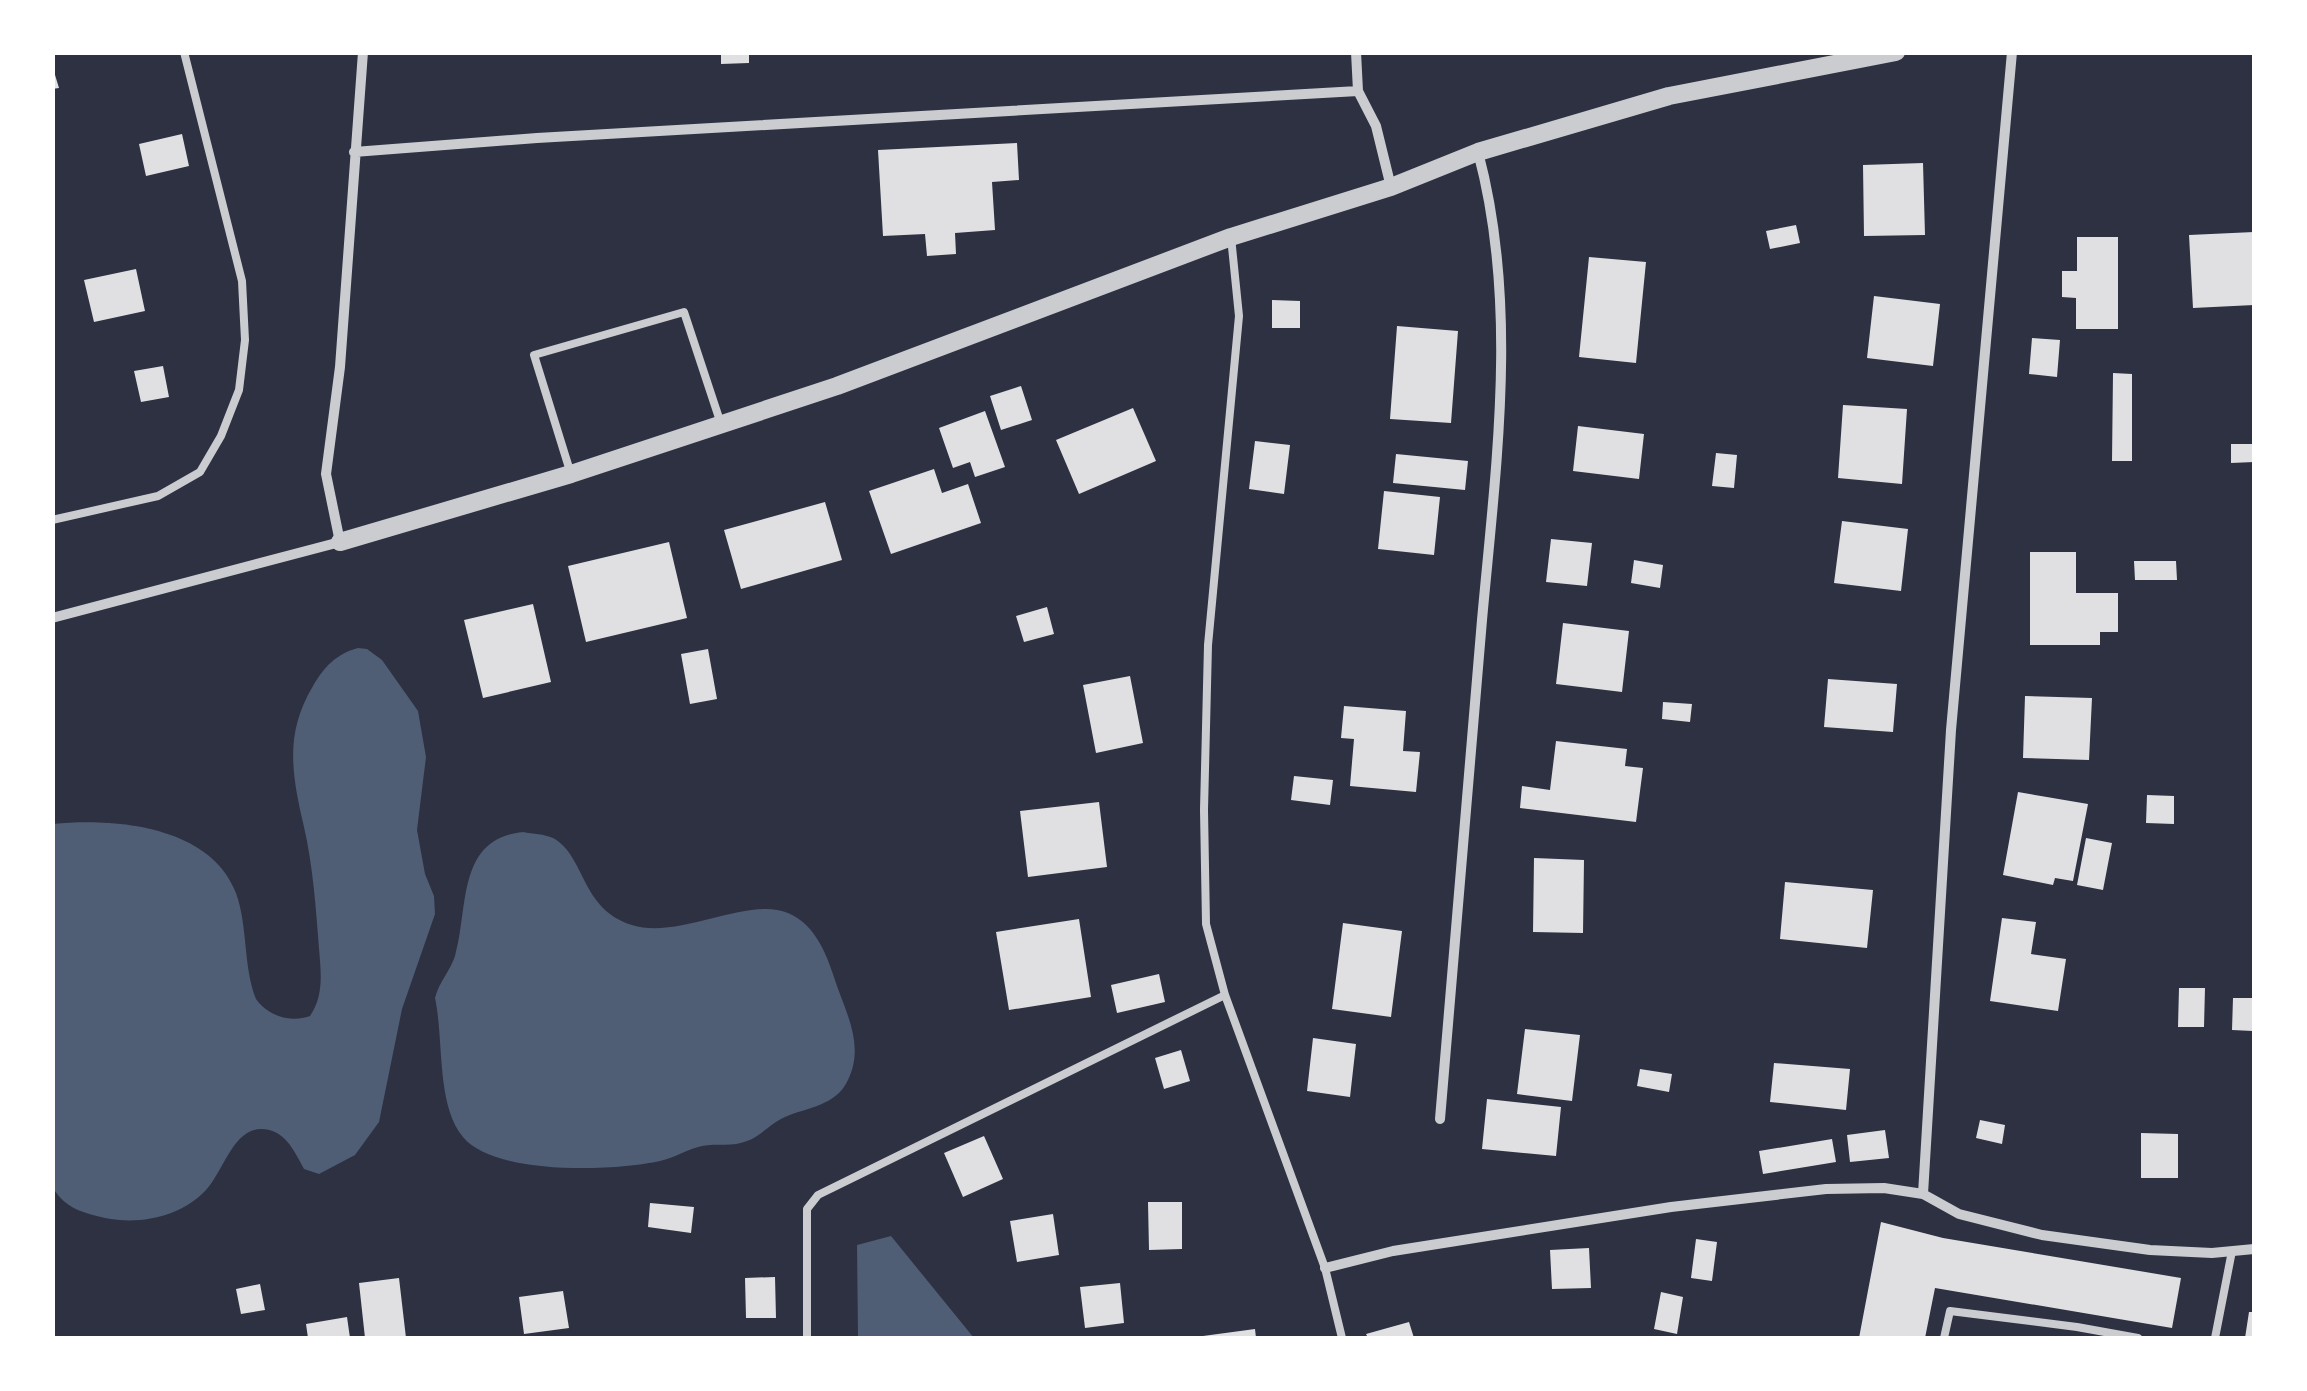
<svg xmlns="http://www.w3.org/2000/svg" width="2307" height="1391" viewBox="0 0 2307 1391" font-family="'IBM Plex Serif',serif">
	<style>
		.water { fill: #4f5d75 }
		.building { fill: #e0e0e3 }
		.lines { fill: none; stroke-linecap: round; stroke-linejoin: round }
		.service { stroke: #caccd0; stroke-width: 8 }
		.minor { stroke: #caccd0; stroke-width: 10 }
		.tertiary { stroke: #caccd0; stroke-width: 18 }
	</style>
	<rect width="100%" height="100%" fill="#2d3142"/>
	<path class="water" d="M358,648L367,649L382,660L418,711L426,757L417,830L425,874L434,896L435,914L402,1009L379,1122L355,1155L319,1174L304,1169C294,1151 285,1129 261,1129C233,1129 223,1172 206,1190C181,1217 140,1225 105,1218C83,1213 65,1208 53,1188V824C113,818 210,825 236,893C248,926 243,966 256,999C268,1016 290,1023 310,1016C324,996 321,972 319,949C316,909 313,866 304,827C292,775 284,734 313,686C324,667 336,654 358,648Z
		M523,832C533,834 544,834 553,838C586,856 580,909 632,925C679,940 748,896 788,913C817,925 828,958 837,986C848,1017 864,1047 848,1080C836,1106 808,1107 785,1117C771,1123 761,1136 747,1141C733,1147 717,1143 702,1146C687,1149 675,1158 660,1161C615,1171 495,1176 463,1137C436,1105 444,1039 435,998C439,982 450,971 455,956C469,908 456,839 523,832Z
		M891,1236L974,1338H858L857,1245Z"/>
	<path class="building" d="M721,52H749V63L721,64Z
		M52,65L59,88L52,89Z
		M182,134L189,166L146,176L139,144Z
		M1017,143L1019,180L992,182L995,230L955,233L956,254L927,256L925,234L883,236L878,150Z
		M1923,163L1925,235L1864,236L1863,165Z
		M1796,225L1800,243L1770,249L1766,231Z
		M2254,232V305L2193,308L2189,235Z
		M2077,237H2118V329H2076V298L2062,297V271H2077Z
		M1589,257L1646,262L1636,363L1579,357Z
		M136,269L145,311L94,322L84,280Z
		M1874,296L1940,304L1933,366L1867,358Z
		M1272,300L1300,301V328H1272Z
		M1397,326L1458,331L1451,423L1390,419Z
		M2032,338L2060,340L2057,377L2029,374Z
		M163,366L169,397L141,402L134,371Z
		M2113,373L2132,374V461H2112Z
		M1021,386L1032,420L1001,430L990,396Z
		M1843,405L1907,409L1902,484L1838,478Z
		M1133,408L1156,461L1079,494L1056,440Z
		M985,411L1005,467L975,477L970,462L953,468L939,428Z
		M1578,426L1644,434L1639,479L1573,471Z
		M1255,441L1290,445L1284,494L1249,489Z
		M2231,444H2254V462L2231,463Z
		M1716,453L1737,455L1734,488L1712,486Z
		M1396,454L1468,461L1465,490L1393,483Z
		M934,469L942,493L968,484L981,523L891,554L869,491Z
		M1384,491L1440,497L1434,555L1378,549Z
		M825,502L842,560L741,589L724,530Z
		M1842,521L1908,529L1901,591L1834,583Z
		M1551,539L1592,543L1587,586L1546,582Z
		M669,542L687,618L586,642L568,566Z
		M2030,552H2076V593H2118V632H2100V645H2030Z
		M1634,560L1663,565L1660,588L1631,583Z
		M2134,561H2176L2177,580H2135Z
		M533,604L551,682L483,698L464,620Z
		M1047,607L1054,634L1024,642L1016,616Z
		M1563,623L1629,631L1622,692L1556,684Z
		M708,649L717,699L690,704L681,654Z
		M1130,676L1143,743L1096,753L1083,685Z
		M1828,679L1897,684L1893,732L1824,727Z
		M2025,696L2092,698L2089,760L2023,758Z
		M1663,702L1692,704L1690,722L1662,719Z
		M1344,706L1406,711L1403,751L1420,752L1416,792L1350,786L1354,739L1341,738Z
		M1556,741L1627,749L1625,766L1643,768L1636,822L1520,808L1522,786L1550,790Z
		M1294,776L1333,780L1330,805L1291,800Z
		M2018,792L2088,804L2073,881L2055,878L2053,885L2003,875Z
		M2147,795L2174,796V824L2146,823Z
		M1099,802L1107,867L1028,877L1020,811Z
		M2086,838L2112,843L2103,890L2077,885Z
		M1534,858L1584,860L1583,933L1533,932Z
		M1785,882L1873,890L1867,948L1780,939Z
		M2002,918L2036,922L2031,954L2066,959L2058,1011L1990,1001Z
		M1079,919L1091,997L1009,1010L996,932Z
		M1343,923L1402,931L1391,1017L1332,1009Z
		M1159,974L1165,1002L1117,1013L1111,985Z
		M2179,988H2205L2204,1027H2178Z
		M2233,998H2254L2253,1031L2232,1030Z
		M1525,1029L1580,1035L1572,1101L1517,1094Z
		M1313,1038L1356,1044L1350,1097L1307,1091Z
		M1181,1050L1190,1081L1164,1089L1155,1058Z
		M1774,1063L1850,1069L1846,1110L1770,1102Z
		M1640,1069L1672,1074L1669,1092L1637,1086Z
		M1487,1099L1561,1107L1556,1156L1482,1149Z
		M1980,1120L2005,1125L2002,1144L1976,1138Z
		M1885,1130L1889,1158L1850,1162L1847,1135Z
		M2141,1133L2178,1134V1178H2141Z
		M984,1136L1003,1179L963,1197L944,1153Z
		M1832,1139L1836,1162L1763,1174L1759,1151Z
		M1148,1202H1182V1249L1149,1250Z
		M650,1203L694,1207L691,1233L648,1227Z
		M1053,1214L1059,1255L1017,1262L1010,1221Z
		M1881,1222L1943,1238L2181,1278L2172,1328L1935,1288L1925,1338H1859Z
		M1696,1239L1717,1242L1712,1281L1691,1278Z
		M1589,1248L1591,1288L1552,1289L1550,1250Z
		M775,1277L776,1318H746L745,1278Z
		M399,1278L406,1338H365L359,1283Z
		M1120,1283L1124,1323L1085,1328L1080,1287Z
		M260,1284L265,1310L241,1314L236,1289Z
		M563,1291L569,1328L524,1334L519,1297Z
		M1661,1292L1683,1297L1677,1334L1654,1329Z
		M2249,1312H2254V1338H2245Z
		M347,1317L350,1338H308L306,1324Z
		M1409,1322L1414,1338H1368L1366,1334Z
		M1255,1329L1256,1338H1203V1336Z"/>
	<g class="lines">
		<path class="service" d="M1231,237L1239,316L1208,645L1204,810L1206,924L1225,995L1325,1268L1342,1338
			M570,471L534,355L684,312L721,424
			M52,520L158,496L200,472L221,436L239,390L245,340L242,281L184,52
			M807,1338V1209L818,1195L1225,995
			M1944,1338L1950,1311L2077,1327L2138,1338
			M2215,1338L2232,1251"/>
		<path class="minor" d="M1356,52L1358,91L1376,126L1391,187
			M354,152L537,138L1358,91
			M52,618L340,542L326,474L340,367L363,52
			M1440,1119C1454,953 1468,786 1482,620C1496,465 1519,305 1478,152
			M1923,1194L1951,730L2012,52
			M1325,1268L1393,1251L1671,1207L1826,1189L1884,1188L1923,1194L1959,1214L2042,1235L2150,1250L2212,1253L2254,1249"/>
		<path class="tertiary" d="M340,542L571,474L837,386L1231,237L1391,187L1478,152L1669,96L1896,52"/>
	</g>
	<rect width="2307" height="1391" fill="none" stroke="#ffffff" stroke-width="110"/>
</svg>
